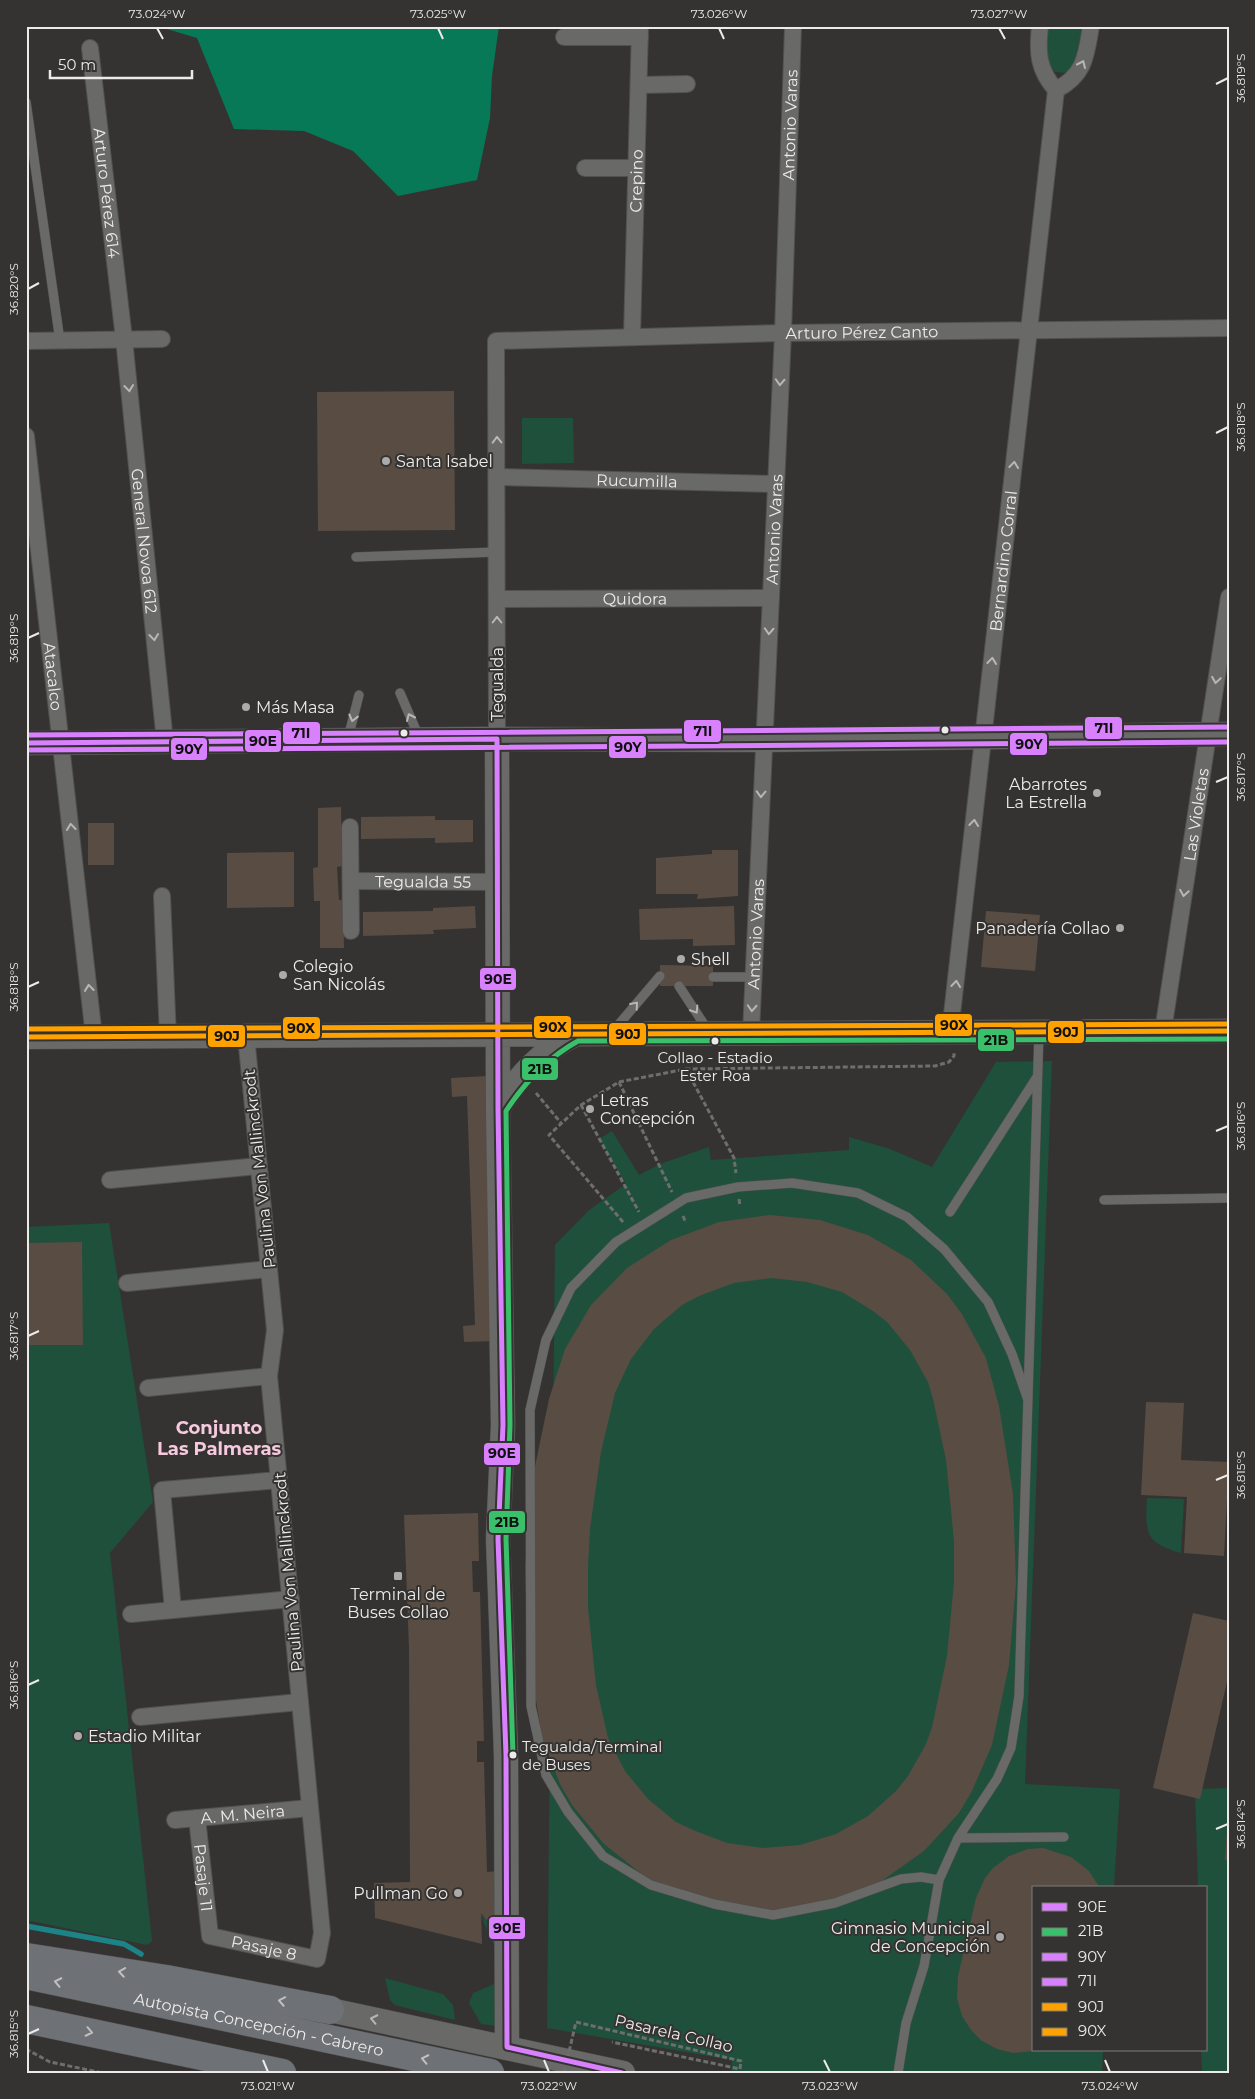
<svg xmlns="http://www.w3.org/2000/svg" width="1255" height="2099" viewBox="0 0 1255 2099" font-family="Montserrat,sans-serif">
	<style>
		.green { fill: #1e503c }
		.forest { fill: #077957 }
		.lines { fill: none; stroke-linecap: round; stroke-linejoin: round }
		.stream { stroke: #1c8386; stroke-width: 5.5 }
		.building { fill: #594c42; fill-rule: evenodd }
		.lane-casing { stroke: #525150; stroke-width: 10 }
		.street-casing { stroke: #525150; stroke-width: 18 }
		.secondary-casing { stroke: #525150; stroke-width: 25 }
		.highway-casing { stroke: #525150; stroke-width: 29 }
		.path { stroke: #6f6e6e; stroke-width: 3; stroke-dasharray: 5 2.5; stroke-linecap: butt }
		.lane { stroke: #696968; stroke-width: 9 }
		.street { stroke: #696968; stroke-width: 16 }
		.secondary { stroke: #696968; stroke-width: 24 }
		.highway { stroke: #6e7175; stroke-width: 28 }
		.path-bridge { stroke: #6f6e6e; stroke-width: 3; stroke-dasharray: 5 2.5; stroke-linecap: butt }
		.bus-1-casing { stroke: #353331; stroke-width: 9 }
		.bus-2-casing { stroke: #353331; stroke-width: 9 }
		.bus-3-casing { stroke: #353331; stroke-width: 9 }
		.bus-4-casing { stroke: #353331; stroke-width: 9 }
		.bus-5-casing { stroke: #353331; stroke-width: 9 }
		.bus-6-casing { stroke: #353331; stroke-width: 9 }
		.bus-1 { stroke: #d980ff; stroke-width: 5 }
		.bus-2 { stroke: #3abf6a; stroke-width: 5 }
		.bus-3 { stroke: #d980ff; stroke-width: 5 }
		.bus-4 { stroke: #d980ff; stroke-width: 5 }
		.bus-5 { stroke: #ffa200; stroke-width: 5 }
		.bus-6 { stroke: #ffa200; stroke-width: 5 }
		.oneway { stroke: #b8b7b5 }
		.oneway2 { stroke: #c0c0c0 }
		.ticks { fill: none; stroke: #ecebe9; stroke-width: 2 }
		.poi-dot { fill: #acaba9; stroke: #353331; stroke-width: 2 }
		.bus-dot { fill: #ecebe9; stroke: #353331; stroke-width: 2 }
		.labels { text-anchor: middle; stroke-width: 4; stroke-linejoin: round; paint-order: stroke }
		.bus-label { font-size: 15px; fill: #ecebe9; stroke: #353331 }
		.street-label { font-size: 16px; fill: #ecebe9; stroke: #353331 }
		.poi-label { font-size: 16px; fill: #ecebe9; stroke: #353331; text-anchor: start }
		.neighbourhood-label { font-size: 18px; font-weight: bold; fill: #f7c9df; stroke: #353331 }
		.line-badge { stroke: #353331; stroke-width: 2 }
		.pale-badge-label { font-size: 14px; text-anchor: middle; font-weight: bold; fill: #111 }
		.neatline { fill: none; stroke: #ecebe9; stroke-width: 2 }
		.ticks-label { font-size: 12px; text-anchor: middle; fill: #ecebe9 }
	</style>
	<rect width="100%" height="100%" fill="#343332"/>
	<path class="green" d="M1048,26H1083L1073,67L1066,73L1055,72C1044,58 1047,43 1048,26Z
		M522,418H573L574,463L522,464Z
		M1052,1061L1025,1784L1120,1789L1114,1888H1034V2050H1103L1102,2073H731L732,2060L547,2028L555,1245L589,1210L626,1184L599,1139L612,1131L639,1175L660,1164L709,1147L711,1160L849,1150V1137L890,1149L932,1167L996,1062Z
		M109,1223L153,1502L110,1553L152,1941L147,1945L26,1920V1227Z
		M1147,1498L1184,1499L1181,1553C1145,1543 1145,1533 1147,1498Z
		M1229,1788V2071H1202L1201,2050H1206V1888H1198L1195,1789Z
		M500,1912L504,2018L497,2026L481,2024L469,2003L473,1993L499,1982L498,1951L496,1950L481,1916V1913L484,1919L490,1921L498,1917Z
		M385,1978L443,1994L453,2005L455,2020L395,2005L390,2000Z"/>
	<path class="forest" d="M157,26H499L492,76L490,118L477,180L398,196L353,151L304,131L234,129L197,38Z"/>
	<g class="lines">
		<path class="stream" d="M26,1926L124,1944L141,1954"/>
	</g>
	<path class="building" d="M454,391L455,530L318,531L317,392Z
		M341,807L342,866L337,867L339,900H343L344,948H320V901H314L313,868L318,867V808Z
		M435,816V820H473V842L435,843V838L361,839V817Z
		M88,823H114V865H88Z
		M712,850H738V896L697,899L698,894H656V858L712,854Z
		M294,852V907L227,908V853Z
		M475,906L476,928L433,930L434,934L363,936V912L433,911V908Z
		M734,906L735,945L693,946V939L640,940L639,909Z
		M986,911L1040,915L1035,971L981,967Z
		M660,965L713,966V986H660Z
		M487,1076L496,1341L464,1342L463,1326L475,1325L467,1096L452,1097L451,1078Z
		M770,1215L820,1220L868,1235L911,1260L947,1294L962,1314L986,1358L999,1406L1013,1494L1016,1583L1009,1665L992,1745L972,1791L959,1813L924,1851L883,1880L860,1892L836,1901L786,1910L761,1911L736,1909L665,1887L643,1875L604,1844L572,1805L560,1784L542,1737L528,1652L525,1566L532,1481L549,1399L565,1349L591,1305L627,1268L671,1240L719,1222ZM771,1278L807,1282L842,1292L873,1311L887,1322L910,1350L928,1382L933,1399L946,1460L954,1541V1582L947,1656L932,1727L926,1744L908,1776L896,1791L868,1816L836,1834L800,1845L763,1848L727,1843L693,1830L676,1822L648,1799L625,1771L608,1738L596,1685L588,1607V1567L590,1529L601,1452L615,1393L631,1359L654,1329L682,1305L699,1296L734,1283Z
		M82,1242L83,1345H26V1243Z
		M1146,1402L1184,1403L1181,1460L1229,1462L1224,1556L1184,1553L1187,1497L1141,1495Z
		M478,1513L479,1561H472L473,1592H480L484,1741H477V1762H484L487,1872L499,1871L496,1919L486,1920L481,1913L482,1944L375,1918L374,1883L410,1882L409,1648L404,1515Z
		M1193,1613L1229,1621V1673L1200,1799L1153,1788Z
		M1227,1830H1229V1861L1225,1860Z
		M1043,1848L1071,1857L1089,1871L1100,1888H1034V2051L1013,2053L997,2049L982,2041L971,2030L962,2016L957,1998L958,1976L976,1898L985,1878L993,1868L1009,1856L1028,1849Z"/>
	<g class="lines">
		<g class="lane-casing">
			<path id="lane" d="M26,102L60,341
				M356,557L497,552
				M400,693L419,737
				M348,738L359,695
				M713,977H754
				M679,986L709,1032
				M614,1030L660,976
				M1104,1200L1229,1198
				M950,1212L1037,1077
				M958,1838L1064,1837
				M939,1880L921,1877L901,1879L835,1903L773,1915L714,1904L651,1885L603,1856L568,1812L546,1775L531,1706L530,1410L546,1340L571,1288L616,1242L686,1198L738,1187L792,1183L858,1193L907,1217L944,1249L988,1302L1012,1354L1028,1400
				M898,2073L906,2023L924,1966L939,1880L958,1838L997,1779L1011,1748L1019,1696L1039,1032"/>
		</g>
		<g class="street-casing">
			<g id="street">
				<path d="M564,37H640"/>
				<path id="s1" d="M90,48L124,339L165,742"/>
				<path d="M639,85L687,84"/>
				<path d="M1056,90C1085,75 1086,56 1091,26"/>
				<path d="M585,168H636"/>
				<path id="s2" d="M632,337L640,26"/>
				<path d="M26,341L162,339"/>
				<path id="s3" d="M26,436L94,1037"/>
				<path id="s4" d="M497,477L776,484"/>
				<path id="s5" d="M497,599L771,598"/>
				<path id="s6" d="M497,739L496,341L783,333L1229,328"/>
				<path d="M350,827L351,931"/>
				<path id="s7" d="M351,881L497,882"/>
				<path d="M162,896L168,1037"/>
				<path id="s8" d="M1163,1031L1229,597"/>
				<path id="s9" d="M950,1032L1056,90C1038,70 1037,52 1040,26"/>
				<path id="s10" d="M751,1033L783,333L793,26"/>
				<path d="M110,1180L259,1166"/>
				<path d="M127,1283L269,1269"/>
				<path d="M148,1388L269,1376"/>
				<path d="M173,1610L162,1490L279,1480"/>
				<path d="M131,1614L291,1599"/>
				<path d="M140,1717L300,1702"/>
				<path id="s11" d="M197,1818L210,1936L317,1959L322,1933L269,1376L275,1330L246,1036"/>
				<path id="s12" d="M175,1820L310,1808"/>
			</g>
		</g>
		<g class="secondary-casing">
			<path id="secondary" d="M497,739L498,1109L503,1425L498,1539L506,1755L507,2047
				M26,743L480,739L764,740L1229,734
				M26,1037L1229,1031
				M498,1109C518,1077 541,1051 576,1034
				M330,2010L623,2073"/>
		</g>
		<g class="highway-casing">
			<g id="highway">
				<path d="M26,1957L166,1979L330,2010"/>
				<path id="s13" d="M26,1975L490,2073"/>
				<path d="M26,2019L282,2073"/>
			</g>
		</g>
		<path class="path" d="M686,1069L734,1158L736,1173
			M619,1082L672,1192
			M536,1093L561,1123
			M581,1105L639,1212
			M739,1199L740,1206
			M683,1216L686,1223
			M623,1222L549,1135L581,1105L619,1082L686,1069L935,1066L949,1062L954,1056V1053
			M26,2049L50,2062L103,2073"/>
		<use href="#lane" class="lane"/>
		<use href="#street" class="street"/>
		<use href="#secondary" class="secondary"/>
		<use href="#highway" class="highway"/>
		<path class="path-bridge" d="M564,2073L576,2022L741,2061L740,2069L612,2042"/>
		<g class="bus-1-casing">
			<path id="bus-1" d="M26,743L497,739L498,1109L503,1425L498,1539L506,1755L507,2047L622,2073"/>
		</g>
		<g class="bus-2-casing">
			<path id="bus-2" d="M513,1755L506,1539L510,1425L506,1111C525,1082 547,1058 578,1041L1229,1039"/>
		</g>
		<g class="bus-3-casing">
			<path id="bus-3" d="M26,750C427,747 828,747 1229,742"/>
		</g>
		<g class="bus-4-casing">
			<path id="bus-4" d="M26,735C427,732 828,732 1229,727"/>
		</g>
		<g class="bus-5-casing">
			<path id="bus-5" d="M26,1037L1229,1031"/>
		</g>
		<g class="bus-6-casing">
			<path id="bus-6" d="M26,1029L1229,1024"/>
		</g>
		<use href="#bus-1" class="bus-1"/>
		<use href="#bus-2" class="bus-2"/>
		<use href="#bus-3" class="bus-3"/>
		<use href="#bus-4" class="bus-4"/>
		<use href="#bus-5" class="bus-5"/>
		<use href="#bus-6" class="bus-6"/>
	</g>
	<defs><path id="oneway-chevron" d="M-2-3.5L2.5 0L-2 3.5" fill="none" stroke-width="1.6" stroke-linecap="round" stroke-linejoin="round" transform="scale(1.25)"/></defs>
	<g class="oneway">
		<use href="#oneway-chevron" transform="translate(1082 64) rotate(-66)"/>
		<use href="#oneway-chevron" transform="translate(780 382) rotate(93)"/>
		<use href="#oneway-chevron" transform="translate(129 388) rotate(84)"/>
		<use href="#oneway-chevron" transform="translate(497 440) rotate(-91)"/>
		<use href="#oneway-chevron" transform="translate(1014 465) rotate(-84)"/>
		<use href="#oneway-chevron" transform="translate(497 620) rotate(-90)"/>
		<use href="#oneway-chevron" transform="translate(769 631) rotate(93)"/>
		<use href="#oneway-chevron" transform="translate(154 637) rotate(84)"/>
		<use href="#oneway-chevron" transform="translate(992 661) rotate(-84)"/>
		<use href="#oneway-chevron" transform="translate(1216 680) rotate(99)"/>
		<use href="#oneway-chevron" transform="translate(410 717) rotate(-114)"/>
		<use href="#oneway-chevron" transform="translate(353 718) rotate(104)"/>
		<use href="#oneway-chevron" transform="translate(761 794) rotate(92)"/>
		<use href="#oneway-chevron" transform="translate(974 823) rotate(-84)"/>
		<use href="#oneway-chevron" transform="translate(71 827) rotate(-96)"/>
		<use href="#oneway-chevron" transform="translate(1184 893) rotate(99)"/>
		<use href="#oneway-chevron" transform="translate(956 984) rotate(-84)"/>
		<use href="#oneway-chevron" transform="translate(89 988) rotate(-96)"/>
		<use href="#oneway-chevron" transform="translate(635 1005) rotate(-49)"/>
		<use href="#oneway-chevron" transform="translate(752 1008) rotate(93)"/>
		<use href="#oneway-chevron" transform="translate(695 1010) rotate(57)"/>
		<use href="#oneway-chevron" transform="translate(374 2019) rotate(-168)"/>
	</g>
	<g class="oneway2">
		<use href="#oneway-chevron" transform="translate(122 1972) rotate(-171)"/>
		<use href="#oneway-chevron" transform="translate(58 1982) rotate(-168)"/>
		<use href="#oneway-chevron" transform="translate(282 2001) rotate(-169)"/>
		<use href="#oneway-chevron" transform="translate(89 2032) rotate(12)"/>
		<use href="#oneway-chevron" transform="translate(425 2059) rotate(-168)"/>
	</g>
	<path class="ticks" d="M157,28L163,39M438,28L443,39M719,28L724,39M999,28L1005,39M1216,84L1228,78M28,289L39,283M1216,433L1228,427M28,638L39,633M1216,782L1228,777M28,987L39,982M1216,1131L1228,1126M28,1336L39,1331M1216,1480L1228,1475M28,1685L39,1680M1216,1829L1228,1824M28,2034L39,2029M263,2060L268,2072M544,2060L549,2072M824,2060L830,2072M1105,2060L1110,2072"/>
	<g class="poi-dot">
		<circle cx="386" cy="461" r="5"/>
		<circle cx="246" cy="707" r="5"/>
		<circle cx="1097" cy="793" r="5"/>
		<circle cx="1120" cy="928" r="5"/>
		<circle cx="681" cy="959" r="5"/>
		<circle cx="283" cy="975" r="5"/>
		<circle cx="590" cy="1109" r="5"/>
		<rect x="393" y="1571" width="10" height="10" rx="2.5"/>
		<circle cx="78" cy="1736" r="5"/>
		<circle cx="458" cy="1893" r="5"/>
		<circle cx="1000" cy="1937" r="5"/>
	</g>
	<g class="bus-dot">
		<circle cx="945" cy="730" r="4.5"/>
		<circle cx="404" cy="733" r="4.5"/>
		<circle cx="715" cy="1041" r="4.5"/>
		<circle cx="513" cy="1755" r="4.5"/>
	</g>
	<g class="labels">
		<g class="bus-label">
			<text x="715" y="1063">Collao - Estadio<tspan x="715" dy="18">Ester Roa</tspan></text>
			<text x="522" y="1752" text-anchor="start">Tegualda/Terminal<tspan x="522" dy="18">de Buses</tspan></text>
		</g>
		<g class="street-label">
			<text dy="6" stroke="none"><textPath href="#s10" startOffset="909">Antonio Varas</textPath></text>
			<text dy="6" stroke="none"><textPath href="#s2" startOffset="156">Crepino</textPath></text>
			<text dy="6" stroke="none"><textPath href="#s1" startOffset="146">Arturo Pérez 614</textPath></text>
			<text dy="6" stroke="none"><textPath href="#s6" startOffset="764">Arturo Pérez Canto</textPath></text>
			<text dy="6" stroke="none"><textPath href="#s4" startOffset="140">Rucumilla</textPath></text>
			<text dy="6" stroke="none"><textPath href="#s10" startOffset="504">Antonio Varas</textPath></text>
			<text dy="6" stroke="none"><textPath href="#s1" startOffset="496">General Novoa 612</textPath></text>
			<text dy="6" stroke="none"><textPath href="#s9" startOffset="474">Bernardino Corral</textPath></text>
			<text dy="6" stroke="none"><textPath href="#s5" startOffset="138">Quidora</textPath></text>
			<text dy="6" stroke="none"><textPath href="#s3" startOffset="242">Atacalco</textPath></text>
			<text transform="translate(497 684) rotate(-90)" y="6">Tegualda</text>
			<text dy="6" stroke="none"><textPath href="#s8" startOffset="219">Las Violetas</textPath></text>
			<text dy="6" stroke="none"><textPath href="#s7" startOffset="72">Tegualda 55</textPath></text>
			<text dy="6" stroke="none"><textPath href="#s10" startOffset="99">Antonio Varas</textPath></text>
			<text transform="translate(259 1169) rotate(-96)" y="6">Paulina Von Mallinckrodt</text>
			<text transform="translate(288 1572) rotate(-95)" y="6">Paulina Von Mallinckrodt</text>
			<text dy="6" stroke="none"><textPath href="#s12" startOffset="68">A. M. Neira</textPath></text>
			<text dy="6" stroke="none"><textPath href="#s11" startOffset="60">Pasaje 11</textPath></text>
			<text dy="6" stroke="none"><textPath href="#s11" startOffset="174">Pasaje 8</textPath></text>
			<text dy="6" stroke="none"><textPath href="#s13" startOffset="238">Autopista Concepción - Cabrero</textPath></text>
			<text transform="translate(674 2033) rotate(13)" y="6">Pasarela Collao</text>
		</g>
		<g class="poi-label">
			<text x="396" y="467">Santa Isabel</text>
			<text x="256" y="713">Más Masa</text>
			<text x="1087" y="790" text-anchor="end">Abarrotes<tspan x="1087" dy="18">La Estrella</tspan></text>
			<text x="1110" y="934" text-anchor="end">Panadería Collao</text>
			<text x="691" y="965">Shell</text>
			<text x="293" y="972">Colegio<tspan x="293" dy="18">San Nicolás</tspan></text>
			<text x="600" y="1106">Letras<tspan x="600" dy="18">Concepción</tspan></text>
			<text x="398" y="1600" text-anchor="middle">Terminal de<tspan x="398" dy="18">Buses Collao</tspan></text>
			<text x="88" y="1742">Estadio Militar</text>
			<text x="448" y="1899" text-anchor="end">Pullman Go</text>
			<text x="990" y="1934" text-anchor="end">Gimnasio Municipal<tspan x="990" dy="18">de Concepción</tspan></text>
		</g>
		<g class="neighbourhood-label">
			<text x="219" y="1434">Conjunto<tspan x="219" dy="21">Las Palmeras</tspan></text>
		</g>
	</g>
	<g class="line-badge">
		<rect x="1084" y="716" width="39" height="24" rx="5" fill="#d980ff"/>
		<rect x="683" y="719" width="39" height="24" rx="5" fill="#d980ff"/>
		<rect x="282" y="721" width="39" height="24" rx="5" fill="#d980ff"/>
		<rect x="244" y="729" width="38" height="24" rx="5" fill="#d980ff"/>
		<rect x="1009" y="732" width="39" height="24" rx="5" fill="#d980ff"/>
		<rect x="608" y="735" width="39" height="24" rx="5" fill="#d980ff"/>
		<rect x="170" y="737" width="38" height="24" rx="5" fill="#d980ff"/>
		<rect x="479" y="967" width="38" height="24" rx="5" fill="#d980ff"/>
		<rect x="934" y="1013" width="39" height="24" rx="5" fill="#ffa200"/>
		<rect x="533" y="1015" width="39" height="24" rx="5" fill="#ffa200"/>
		<rect x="282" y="1016" width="39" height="24" rx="5" fill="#ffa200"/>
		<rect x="1047" y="1020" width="38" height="24" rx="5" fill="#ffa200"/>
		<rect x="608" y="1022" width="39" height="24" rx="5" fill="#ffa200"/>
		<rect x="207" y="1024" width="39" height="24" rx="5" fill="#ffa200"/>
		<rect x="977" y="1028" width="38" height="24" rx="5" fill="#3abf6a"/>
		<rect x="521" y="1057" width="38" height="24" rx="5" fill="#3abf6a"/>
		<rect x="483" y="1442" width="38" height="24" rx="5" fill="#d980ff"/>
		<rect x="488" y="1510" width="38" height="24" rx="5" fill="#3abf6a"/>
		<rect x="488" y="1916" width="38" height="24" rx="5" fill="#d980ff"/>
	</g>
	<g class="pale-badge-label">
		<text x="1104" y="733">71I</text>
		<text x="703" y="736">71I</text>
		<text x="301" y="738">71I</text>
		<text x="263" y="746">90E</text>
		<text x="1029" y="749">90Y</text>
		<text x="628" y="752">90Y</text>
		<text x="189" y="754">90Y</text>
		<text x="498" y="984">90E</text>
		<text x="954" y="1030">90X</text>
		<text x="553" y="1032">90X</text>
		<text x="301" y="1033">90X</text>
		<text x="1066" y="1037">90J</text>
		<text x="628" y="1039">90J</text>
		<text x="227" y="1041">90J</text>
		<text x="996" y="1045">21B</text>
		<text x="540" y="1074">21B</text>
		<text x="502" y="1458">90E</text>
		<text x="507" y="1527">21B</text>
		<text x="507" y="1933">90E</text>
	</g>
	<rect width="1255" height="2099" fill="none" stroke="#353331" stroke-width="55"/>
	<rect x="1032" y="1886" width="175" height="165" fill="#353331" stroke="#7e7d7b"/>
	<rect x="1042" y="1903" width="25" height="8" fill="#d980ff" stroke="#7e7d7b"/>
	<text x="1078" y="1912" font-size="15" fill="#ecebe9">90E</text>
	<rect x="1042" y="1928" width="25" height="8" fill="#3abf6a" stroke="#7e7d7b"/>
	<text x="1078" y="1936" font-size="15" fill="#ecebe9">21B</text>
	<rect x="1042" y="1953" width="25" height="8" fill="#d980ff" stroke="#7e7d7b"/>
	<text x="1078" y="1962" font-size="15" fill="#ecebe9">90Y</text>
	<rect x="1042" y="1978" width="25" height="8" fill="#d980ff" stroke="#7e7d7b"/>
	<text x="1078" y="1986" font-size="15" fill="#ecebe9">71I</text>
	<rect x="1042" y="2003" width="25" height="8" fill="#ffa200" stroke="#7e7d7b"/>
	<text x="1078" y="2012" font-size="15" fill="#ecebe9">90J</text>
	<rect x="1042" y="2028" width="25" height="8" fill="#ffa200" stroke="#7e7d7b"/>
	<text x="1078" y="2036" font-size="15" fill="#ecebe9">90X</text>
	<path d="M50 70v8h142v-8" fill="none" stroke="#ecebe9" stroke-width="2.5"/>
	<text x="58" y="70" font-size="15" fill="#ecebe9" stroke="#353331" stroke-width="4" paint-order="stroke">50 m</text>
	<rect x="28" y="28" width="1200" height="2044" class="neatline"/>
	<g class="ticks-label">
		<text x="157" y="18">73.024°W</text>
		<text x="438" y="18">73.025°W</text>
		<text x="719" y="18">73.026°W</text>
		<text x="999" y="18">73.027°W</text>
		<text transform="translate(1241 78) rotate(-90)" y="4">36.819°S</text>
		<text transform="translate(14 289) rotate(-90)" y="4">36.820°S</text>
		<text transform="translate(1241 427) rotate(-90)" y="4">36.818°S</text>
		<text transform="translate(14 638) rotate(-90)" y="4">36.819°S</text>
		<text transform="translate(1241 777) rotate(-90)" y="4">36.817°S</text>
		<text transform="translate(14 987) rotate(-90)" y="4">36.818°S</text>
		<text transform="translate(1241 1126) rotate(-90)" y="4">36.816°S</text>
		<text transform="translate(14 1336) rotate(-90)" y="4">36.817°S</text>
		<text transform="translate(1241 1475) rotate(-90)" y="4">36.815°S</text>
		<text transform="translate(14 1685) rotate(-90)" y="4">36.816°S</text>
		<text transform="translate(1241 1824) rotate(-90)" y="4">36.814°S</text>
		<text transform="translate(14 2034) rotate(-90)" y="4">36.815°S</text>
		<text x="268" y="2090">73.021°W</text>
		<text x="549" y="2090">73.022°W</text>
		<text x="830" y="2090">73.023°W</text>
		<text x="1110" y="2090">73.024°W</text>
	</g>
</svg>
